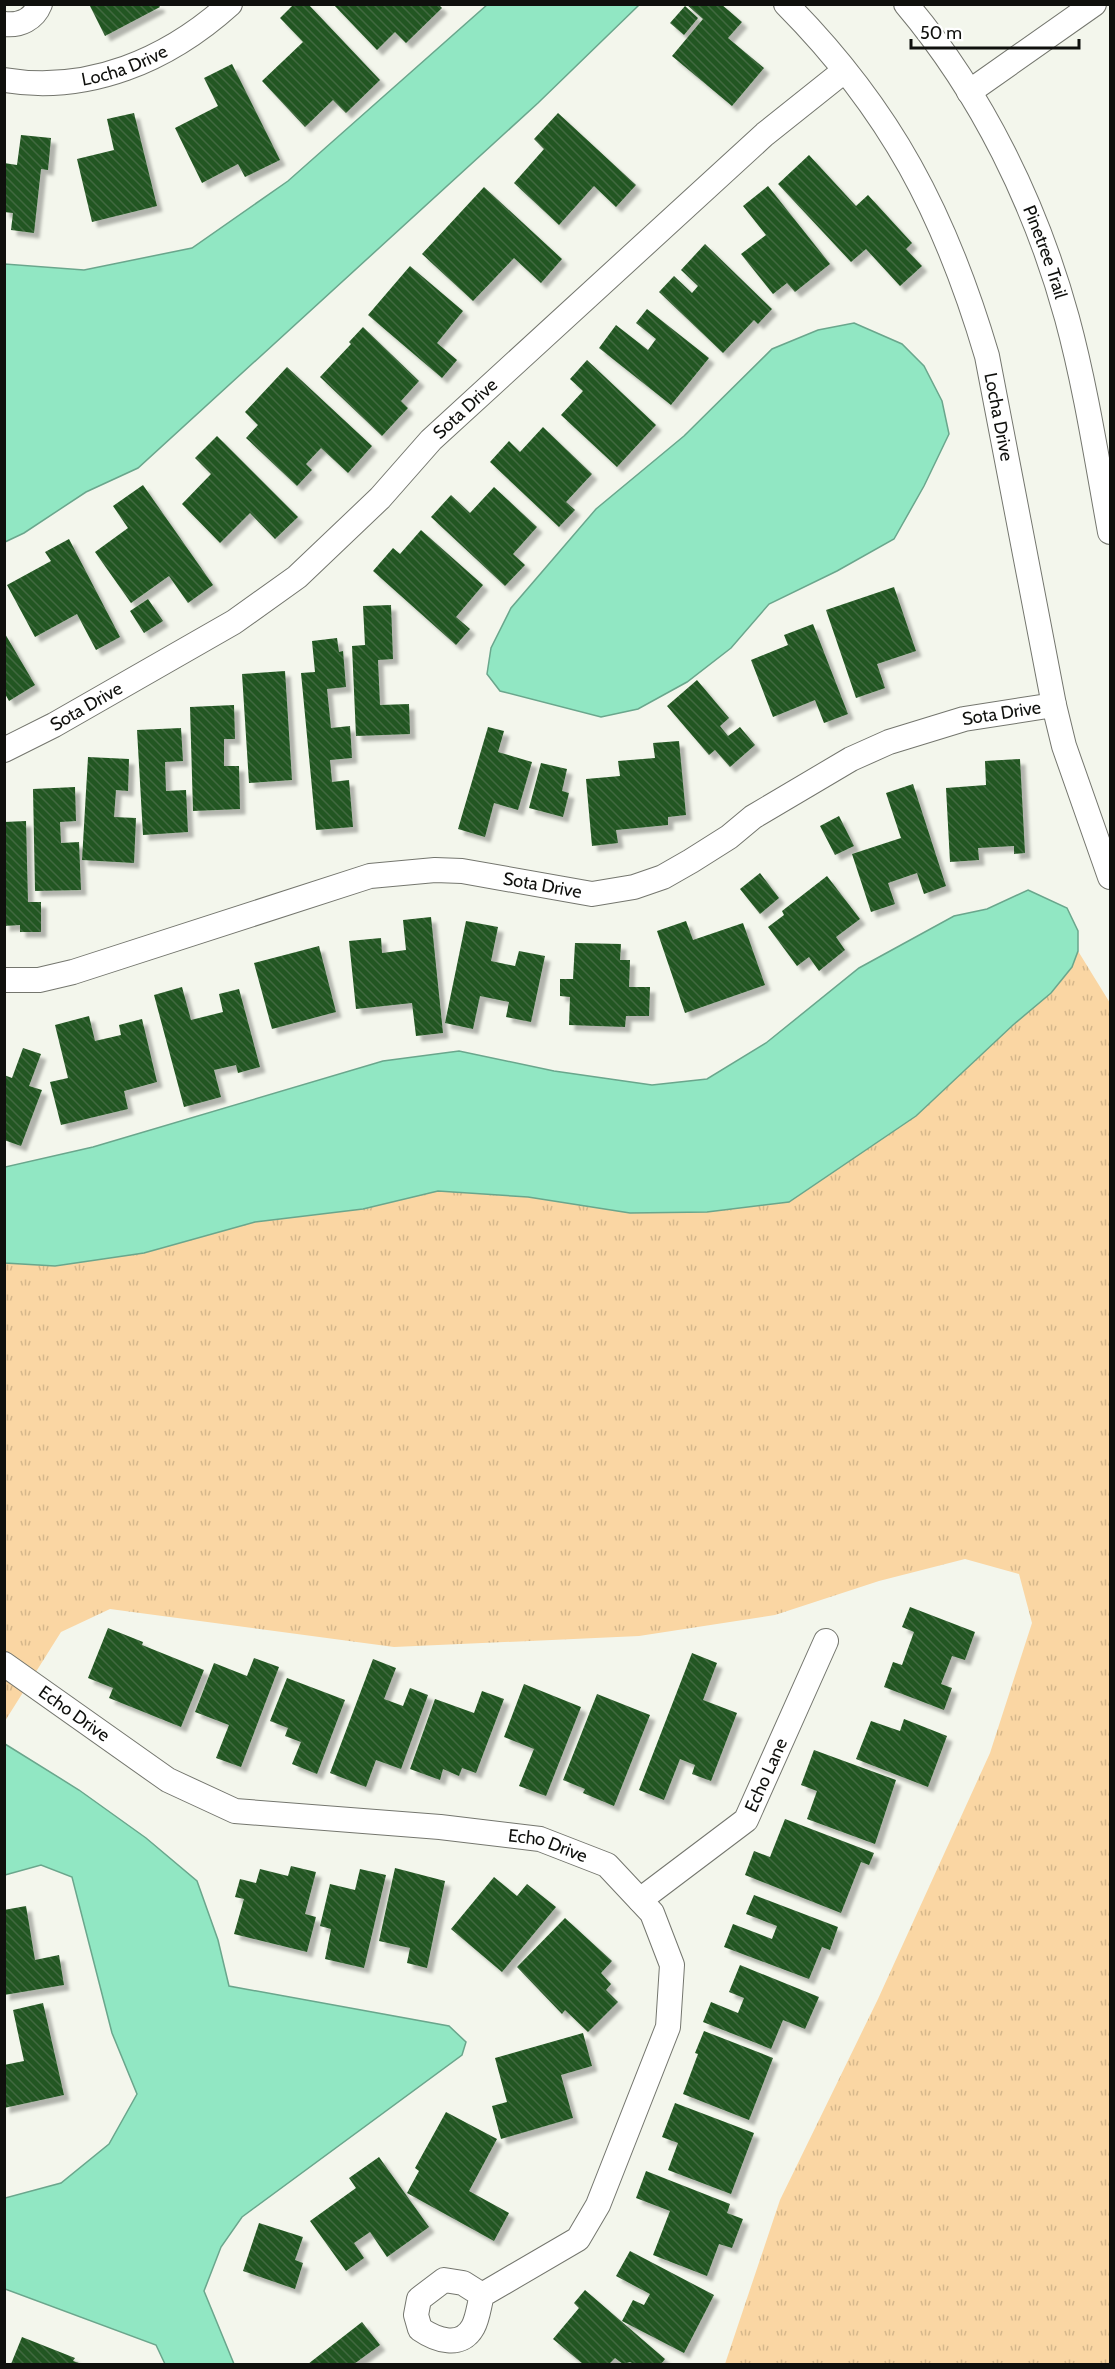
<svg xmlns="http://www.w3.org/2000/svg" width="1115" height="2369" viewBox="0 0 1115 2369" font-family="Cabin,sans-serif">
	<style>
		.grass { fill: url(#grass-tufts) }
		.water { fill: #91e7c3; stroke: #6aa68c; stroke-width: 1.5 }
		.building { fill: url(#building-back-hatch); filter: url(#shadow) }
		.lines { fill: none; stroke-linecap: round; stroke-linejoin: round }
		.street-casing { stroke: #74766e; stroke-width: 26 }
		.street { stroke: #fff; stroke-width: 24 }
		.labels { text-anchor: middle; stroke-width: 6; stroke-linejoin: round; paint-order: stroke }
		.street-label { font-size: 18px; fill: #0f100d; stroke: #fff }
	</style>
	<defs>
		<pattern id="grass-tufts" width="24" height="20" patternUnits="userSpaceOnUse" patternTransform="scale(1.5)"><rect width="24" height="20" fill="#fad6a3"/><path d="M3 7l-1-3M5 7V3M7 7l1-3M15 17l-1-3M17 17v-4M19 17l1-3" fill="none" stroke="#d5b78b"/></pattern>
		<pattern id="building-back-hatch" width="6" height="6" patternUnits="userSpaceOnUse" patternTransform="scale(1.5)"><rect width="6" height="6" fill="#235622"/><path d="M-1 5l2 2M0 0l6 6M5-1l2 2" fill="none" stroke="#416940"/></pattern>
		<filter id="shadow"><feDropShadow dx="5.5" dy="5.5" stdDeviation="1.5" flood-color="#0004"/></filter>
	</defs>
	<rect width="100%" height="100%" fill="#f3f6ec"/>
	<path class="grass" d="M1078,951L1110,1003V2364H725L780,2200L878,1999L990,1753L1032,1623L1019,1574L965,1559L879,1581L775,1615L639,1636L394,1647L110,1609L61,1632L5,1721V1263L55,1266L144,1253L255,1222L363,1209L438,1191L528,1197L789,1202L916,1116L1013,1025L1051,993L1072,967Z"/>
	<path class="water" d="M488,4L639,5L538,103L138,468L86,492L24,533L5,542V264L84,270L192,248L288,181Z
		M854,323L902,344L924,366L942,401L949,434L924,486L894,539L837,571L769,604L731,648L687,682L638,709L601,717L500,691L487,674L491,648L511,608L596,509L684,436L772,349L818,330Z
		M1028,890L1067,908L1078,931V951L1072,967L1051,993L1013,1025L916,1116L789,1202L707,1212L630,1213L528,1197L438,1191L363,1209L255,1222L144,1253L55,1266L5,1263V1167L93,1147L383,1061L459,1051L554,1071L652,1085L707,1079L766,1043L859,968L954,916L987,909Z
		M5,1744L79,1790L146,1838L197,1881L218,1940L229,1986L449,2026L466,2042L462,2055L242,2217L221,2247L204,2291L234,2364H165L156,2345L5,2289V2198L61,2183L109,2144L137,2094L112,2033L72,1877L41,1865L5,1875Z"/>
	<path class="building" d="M89,4H158L160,7L105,36Z
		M294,4H308L380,80L346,113L333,100L305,127L262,81L303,42L280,18Z
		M333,4H438L442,8L406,43L395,32L377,50Z
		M686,4H721L742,22L728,38L764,68L732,106L672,56L703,19Z
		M685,6L698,18L684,35L670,23Z
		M232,64L280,160L245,177L238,164L202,183L175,128L218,106L204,78Z
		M134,113L157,206L92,222L77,159L114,150L107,119Z
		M558,113L636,185L616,207L594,186L559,225L514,183L544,149L534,139Z
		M21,135L51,138L48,170L41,169L34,233L11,230L13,213L4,212V163L17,165Z
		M809,155L856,206L868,195L912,243L906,249L922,266L900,286L866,249L851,262L778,184Z
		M768,186L830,264L795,292L787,283L773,294L741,254L766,235L743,206Z
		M484,187L562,259L541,283L514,258L473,301L422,254Z
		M705,244L772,309L758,324L754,320L723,353L659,292L674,276L692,293L698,286L681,270Z
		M410,266L463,311L437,343L457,360L442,378L368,315Z
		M647,309L709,358L671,405L599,348L616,325L648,350L656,339L636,323Z
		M363,327L419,381L401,401L408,408L382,436L320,377L351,344L349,342Z
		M587,360L656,425L617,467L561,415L583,391L570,379Z
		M287,367L372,446L348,473L321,448L306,464L312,470L297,486L246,438L258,425L245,412Z
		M543,427L592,474L566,502L575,510L559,527L490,462L509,441L520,452Z
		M217,436L298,517L275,539L250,513L220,543L182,504L211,474L195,458Z
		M143,485L213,585L188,603L169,576L131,603L95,552L128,528L113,506Z
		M494,487L537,527L513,554L525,565L505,586L431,517L451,495L470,513Z
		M421,530L483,585L456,617L470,629L456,645L373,571L393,548L400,554Z
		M69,539L120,637L96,650L77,614L35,637L7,585L51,561L45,552Z
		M894,587L916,651L877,664L885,688L856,698L826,610Z
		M148,599L163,621L144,633L130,611Z
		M391,605L393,659L378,660L380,705L409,704L410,734L356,736L352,646L365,645L363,606Z
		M813,624L848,714L824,723L815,700L773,717L751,660L788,645L784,635Z
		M4,632L35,685L9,701L4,692Z
		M337,638L339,652L343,651L346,687L327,689L331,728L350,726L352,758L330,760L332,782L349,780L353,827L316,830L301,673L315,672L312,641Z
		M285,671L292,780L249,783L242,674Z
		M697,680L729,718L720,726L728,736L740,727L755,745L730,767L715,750L709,755L667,706Z
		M234,705L235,739H224V766H239L240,809L193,811L190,707Z
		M488,727L504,731L498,752L532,762L518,810L494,803L485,837L458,829Z
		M181,728L183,761L165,762L166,791L186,790L188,832L143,835L137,730Z
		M679,741L686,815L668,817V825L616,830L618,843L592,846L586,779L620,776L618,761L655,758L653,743Z
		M88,757L129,759L128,791L116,790L114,817L136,818L134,863L82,860Z
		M1020,759L1025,853L1014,854V846L978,848L979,860L950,862L946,788L986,785L985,761Z
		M541,763L567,769L562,791L569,793L563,817L529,808Z
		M913,784L946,886L924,894L917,873L888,883L895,904L871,912L852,854L901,838L886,793Z
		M75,787L76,821L60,822L61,843L79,842L81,890L35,891L33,789Z
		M839,816L854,846L835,855L820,826Z
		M26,821L28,902H41V932H20V925L4,926V822Z
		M760,873L779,898L760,914L740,889Z
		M827,876L860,919L836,937L845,950L819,971L809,957L797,966L768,927L784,915L782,911Z
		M431,917L443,1033L416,1036L412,1003L356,1009L349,941L381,938L382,953L406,950L403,920Z
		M466,921L498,927L491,961L515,966L519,951L545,956L531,1022L506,1017L509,1002L480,996L473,1029L445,1023Z
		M686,921L693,940L743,923L765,985L685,1013L657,931Z
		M575,943L621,944L620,960H630L629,987H650L649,1016H626L625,1027L569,1025L570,997L560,996V979H573Z
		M319,946L336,1012L272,1029L254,963Z
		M182,987L191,1020L223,1012L219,994L239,989L260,1067L238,1073L236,1065L214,1070L221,1097L184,1107L154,995Z
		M89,1016L95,1041L121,1035L119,1025L142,1019L157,1082L124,1091L128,1109L61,1125L50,1082L68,1078L55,1025Z
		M23,1048L41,1054L29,1086L42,1090L21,1146L4,1140V1075L12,1078Z
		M910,1607L975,1632L965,1660L952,1656L941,1684L952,1688L944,1710L884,1687L893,1662L902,1665L914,1632L902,1627Z
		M108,1628L143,1642L142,1645L204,1670L181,1727L109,1698L113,1688L88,1678Z
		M692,1653L717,1663L703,1700L737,1713L711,1781L692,1774L695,1765L680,1759L664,1800L639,1790Z
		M254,1658L279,1667L241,1767L216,1758L229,1725L195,1712L214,1663L247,1676Z
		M373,1659L396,1668L384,1699L403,1706L410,1688L428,1695L401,1769L376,1760L366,1787L330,1773Z
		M287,1678L345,1700L317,1774L292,1764L301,1742L285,1736L288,1728L270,1721Z
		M524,1684L581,1707L546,1796L519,1786L534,1749L504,1737Z
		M482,1691L504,1699L476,1773L462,1768L459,1776L443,1769L440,1780L410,1769L435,1699L474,1713Z
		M597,1694L650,1715L614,1806L583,1793L585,1789L563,1780Z
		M904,1719L947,1736L928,1787L856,1759L871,1721L900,1731Z
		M814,1750L896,1780L875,1844L807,1819L817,1791L801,1785Z
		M785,1819L874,1853L869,1865L861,1862L841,1913L745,1875L754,1851L770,1857Z
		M291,1866L316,1872L305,1914L316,1917L307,1952L234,1934L244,1899L235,1897L240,1879L256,1883L260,1869L288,1876Z
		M395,1868L445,1881L427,1968L407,1963L410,1948L379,1941Z
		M360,1869L386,1875L364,1968L325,1959L331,1929L320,1926L330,1884L355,1890Z
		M494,1877L517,1896L527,1884L556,1907L502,1972L451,1929Z
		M754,1895L838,1927L830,1950L822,1947L809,1979L724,1947L733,1924L772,1939L777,1926L746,1914Z
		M26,1906L35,1960L59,1955L64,1985L4,1995V1910Z
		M565,1918L612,1961L601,1973L611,1984L606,1990L618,2002L588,2032L565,2010L562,2014L517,1967Z
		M740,1965L819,1997L805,2029L783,2020L771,2049L703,2022L711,2002L738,2013L744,1998L729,1992Z
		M43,2003L64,2095L4,2108V2065L24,2061L13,2010Z
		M704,2031L773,2058L749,2120L683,2094L698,2054L695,2053Z
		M583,2033L592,2066L561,2075L573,2118L501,2139L492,2106L507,2102L495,2058Z
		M675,2103L754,2133L731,2194L668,2170L678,2143L662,2137Z
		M446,2112L497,2139L469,2191L509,2213L494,2241L407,2193L419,2171L415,2168Z
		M379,2157L429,2227L387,2257L370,2232L354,2243L364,2258L346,2271L310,2221L356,2188L349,2178Z
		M646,2171L730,2204L727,2213L743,2219L732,2248L719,2244L707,2276L653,2255L670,2211L636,2198Z
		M259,2223L303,2237L295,2260L303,2263L295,2289L243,2271Z
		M630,2251L714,2295L684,2353L622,2321L633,2300L644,2305L650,2294L616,2276Z
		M585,2290L665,2359L661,2364H634L630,2362L623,2364L615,2358L609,2364H583L553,2339L579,2308L574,2303Z
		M362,2322L380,2345L354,2364H308Z
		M22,2337L75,2358L73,2361L82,2364H11Z"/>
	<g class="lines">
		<g class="street-casing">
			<g id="street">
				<path id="s1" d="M786,4C891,110 945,214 987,356L1054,705L1064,746L1110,877"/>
				<path id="s2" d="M906,4C982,94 1036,205 1067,318C1086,388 1097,461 1110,532"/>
				<path d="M4,24C20,26 34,19 40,4"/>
				<path id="s3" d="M4,80C89,94 168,60 230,4"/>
				<path d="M969,92L1094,4"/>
				<path id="s4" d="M4,750L54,725L234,622L297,577L380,498L431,440L765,134L844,71"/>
				<path id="s5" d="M4,980H39L73,972L370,876L435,870L462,871L592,894L634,887L663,877L691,861L729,837L753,817L851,759L889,742L964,719L1054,705"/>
				<path id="s6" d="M4,1664L168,1780L235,1811L440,1827L540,1839L607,1865L652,1913L672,1965L668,2027L598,2205L578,2239L482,2295C479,2305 478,2318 473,2327C461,2349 436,2340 420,2329L416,2315L419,2299L444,2280L463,2283L482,2295"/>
				<path id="s7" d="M640,1900L746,1820L826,1641"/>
			</g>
		</g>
		<use href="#street" class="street"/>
	</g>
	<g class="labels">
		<g class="street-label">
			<text dy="6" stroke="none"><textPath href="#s3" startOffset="123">Locha Drive</textPath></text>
			<text dy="6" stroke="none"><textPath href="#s2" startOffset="286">Pinetree Trail</textPath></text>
			<text dy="6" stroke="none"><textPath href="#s4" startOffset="579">Sota Drive</textPath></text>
			<text dy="6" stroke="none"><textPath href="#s1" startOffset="472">Locha Drive</textPath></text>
			<text dy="6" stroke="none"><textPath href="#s4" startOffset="93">Sota Drive</textPath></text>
			<text dy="6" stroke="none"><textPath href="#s5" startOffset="1060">Sota Drive</textPath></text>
			<text dy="6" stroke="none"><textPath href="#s5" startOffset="556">Sota Drive</textPath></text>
			<text dy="6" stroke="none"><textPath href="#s6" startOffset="86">Echo Drive</textPath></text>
			<text dy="6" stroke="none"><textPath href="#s7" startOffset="182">Echo Lane</textPath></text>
			<text dy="6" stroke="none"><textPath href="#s6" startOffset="590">Echo Drive</textPath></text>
		</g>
	</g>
	<rect width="1115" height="2369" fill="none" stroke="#0f100d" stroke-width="12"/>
	<path d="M911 39v9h168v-9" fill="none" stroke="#0f100d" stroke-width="3"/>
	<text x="920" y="39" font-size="18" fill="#0f100d" stroke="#ffffff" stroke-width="4.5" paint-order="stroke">50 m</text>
</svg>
